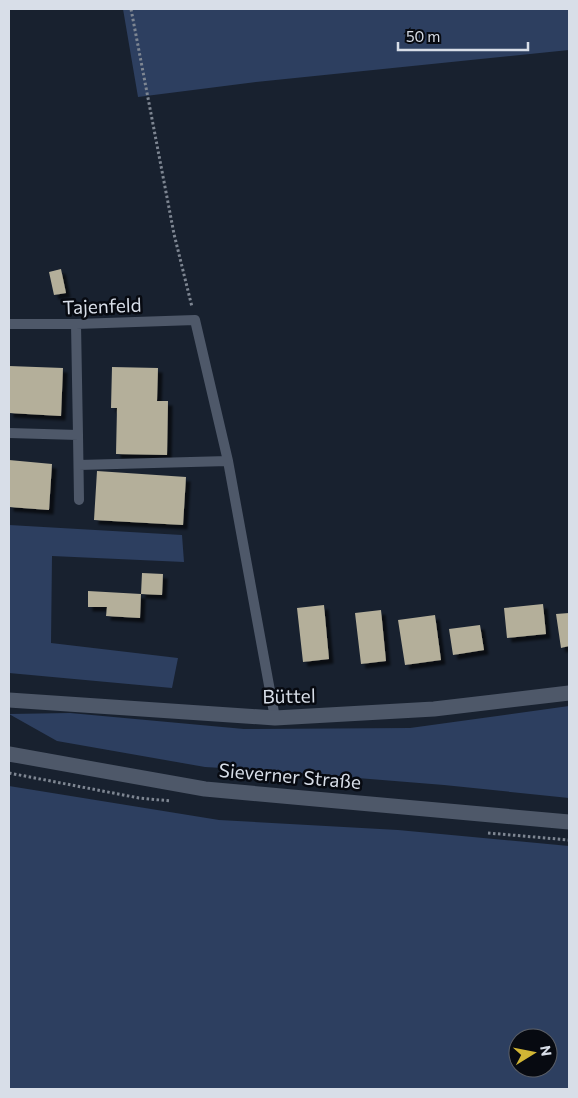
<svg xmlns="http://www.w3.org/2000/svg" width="578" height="1098" viewBox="0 0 578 1098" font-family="Commissioner,sans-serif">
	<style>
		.green { fill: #2d3f60; fill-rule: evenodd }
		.building { fill: #b4af9a; filter: url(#shadow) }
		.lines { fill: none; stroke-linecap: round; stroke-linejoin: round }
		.path { stroke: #7e8692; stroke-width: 3; stroke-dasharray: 2.5 2.5; stroke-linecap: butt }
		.service { stroke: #4e5869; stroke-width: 10 }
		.minor { stroke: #4e5869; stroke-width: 15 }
		.secondary { stroke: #4e5869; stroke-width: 15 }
		.labels { text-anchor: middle; stroke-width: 5; stroke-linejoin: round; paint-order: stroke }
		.street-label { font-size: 19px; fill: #d8dee8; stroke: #070a11 }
	</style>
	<defs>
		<filter id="shadow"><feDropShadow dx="4.5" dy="4.5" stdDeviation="1" flood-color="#0009"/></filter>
	</defs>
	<rect width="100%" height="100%" fill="#18212f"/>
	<path class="green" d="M123,9H569V50L256,82L138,97Z
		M9,525L182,535L184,562L52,556L51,643L178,658L172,688L9,673Z
		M569,706V798L444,785L271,771L205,767L57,741L9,714L70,713L244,729L410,728Z
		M9,786L219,820L398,830L569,846V1089H9ZM518,1038H548V1068H518Z"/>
	<path class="building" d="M61,269L66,293L54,295L49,272Z
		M9,366L63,368L61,416L9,413Z
		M112,367L158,368L157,401H168L167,455L116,454L117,408H111Z
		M9,460L52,464L49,510L9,507Z
		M97,471L186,477L183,525L94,520Z
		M142,573L163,574L162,595L141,594Z
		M88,591L141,594L140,618L106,616L107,607H88Z
		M543,604L546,634L507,638L504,608Z
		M324,605L329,659L303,662L297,608Z
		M381,610L386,661L361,664L355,613Z
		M569,613V646L561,648L556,614Z
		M435,615L441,660L405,665L398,620Z
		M480,625L484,650L453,655L449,629Z"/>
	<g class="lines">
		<path class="path" d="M131,9L174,234L192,307
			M9,773L139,798L171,801
			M488,833L569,840"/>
		<path class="service" d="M9,324H76L195,320L228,461L275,718
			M9,433L78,435L76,324
			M78,435L79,500
			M79,465L228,461"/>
		<path class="minor" d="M9,700L275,718L434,709L569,693"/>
		<path class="secondary" d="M9,754L205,789L569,822"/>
	</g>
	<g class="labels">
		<g class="street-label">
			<text transform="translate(102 306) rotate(-2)" y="7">Tajenfeld</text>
			<text transform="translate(289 696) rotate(-1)" y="7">Büttel</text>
			<text transform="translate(290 776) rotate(5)" y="7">Sieverner Straße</text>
		</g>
	</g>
	<rect width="578" height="1098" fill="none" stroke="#d8dee8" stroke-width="20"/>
	<g transform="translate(533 1053) rotate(80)"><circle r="24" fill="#070a11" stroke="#5b5f67"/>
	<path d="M0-4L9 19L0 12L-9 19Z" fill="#d2b635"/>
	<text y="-8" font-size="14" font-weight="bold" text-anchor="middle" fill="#d8dee8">N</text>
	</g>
	<path d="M398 42v8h130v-8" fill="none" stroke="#d8dee8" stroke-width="2.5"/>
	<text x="406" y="42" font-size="15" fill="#d8dee8" stroke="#070a11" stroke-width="4" paint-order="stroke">50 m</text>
</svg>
